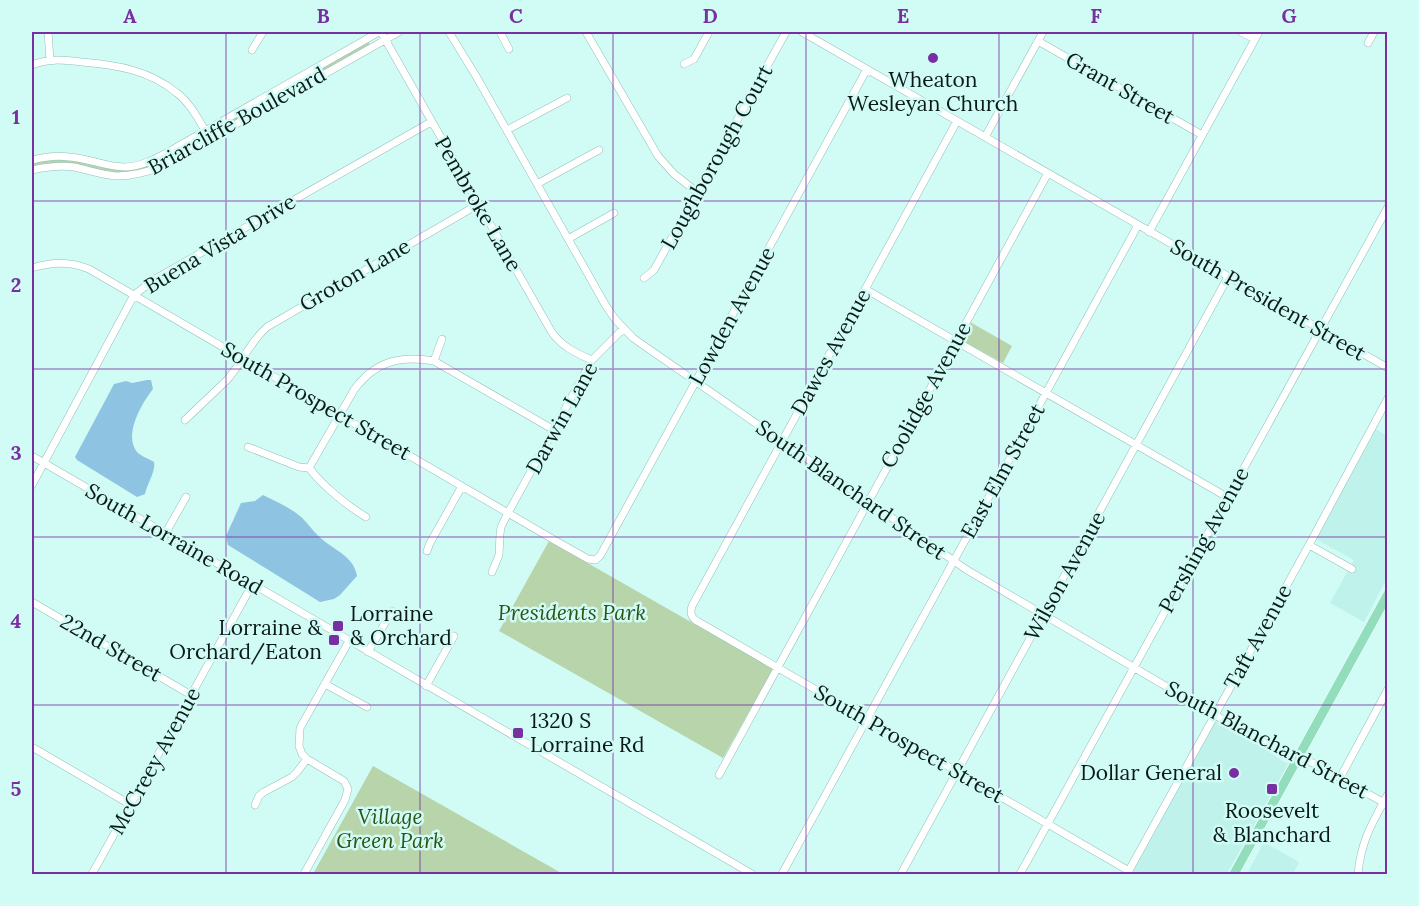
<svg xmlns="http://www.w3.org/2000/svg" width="1419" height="906" viewBox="0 0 1419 906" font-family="Lora,serif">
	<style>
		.built { fill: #bef2eb }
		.green { fill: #b7d4ab }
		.water { fill: #8fc3e2 }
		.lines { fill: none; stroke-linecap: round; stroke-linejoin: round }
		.minor-casing { stroke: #96beb8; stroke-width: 8 }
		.major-casing { stroke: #fff; stroke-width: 10 }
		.minor { stroke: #fff; stroke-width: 7 }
		.major { stroke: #91ddbc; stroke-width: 9 }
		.grid { fill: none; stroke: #782fa1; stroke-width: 1.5; stroke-opacity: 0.55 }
		.poi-dot { fill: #782fa1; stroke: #d1fbf5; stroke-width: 2 }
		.labels { text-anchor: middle; stroke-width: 5; stroke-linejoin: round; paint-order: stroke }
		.poi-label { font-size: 21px; fill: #0a1a18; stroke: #d1fbf5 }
		.street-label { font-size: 21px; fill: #0a1a18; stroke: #d1fbf5 }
		.park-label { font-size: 21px; font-style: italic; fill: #2d5416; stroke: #d1fbf5 }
		.neatline { fill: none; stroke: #782fa1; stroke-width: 2 }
		.grid-label { font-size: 20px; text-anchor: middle; font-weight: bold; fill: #782fa1 }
	</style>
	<rect width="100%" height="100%" fill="#d1fbf5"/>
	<path class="built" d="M1376,429L1387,436V578L1364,622L1330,603L1354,560L1316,539Z
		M1216,719L1288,764L1227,874H1132Z
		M1264,842L1299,862L1293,874H1253L1248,872Z"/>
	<path class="green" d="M369,42V45L218,131H216L215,128Z
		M197,139L199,140L198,142C173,156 150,173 120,173C101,173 83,166 64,163C53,162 42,165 32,167V163H33L49,160L63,159L122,169Z
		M970,322L1012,346L1003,363L966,343C960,336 966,329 970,322Z
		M549,541L773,669L723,758L499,631Z
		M373,766L563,874H313Z"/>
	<path class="water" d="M147,380H151L153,389C142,403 123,435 137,452C141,456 149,459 154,462C156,471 147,484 145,494L137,497L77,460L75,457L114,384L126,381L132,383Z
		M263,495C275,501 289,507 300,516C308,523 314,533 323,540C336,551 354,557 357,576L340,595L334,599L320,602L228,545L226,536L241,503L255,501Z"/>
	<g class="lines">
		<g class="minor-casing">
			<path id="minor" d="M48,32L50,60
				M381,32L551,331C561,346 575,353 592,360
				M449,32L476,76L606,306L615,319L633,338L967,570L1258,740L1286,754L1309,761L1388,805
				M500,32L509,49
				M586,32L658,156L674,174L697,192
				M802,32L1388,368
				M1241,32L1255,39
				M1038,41L1202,135
				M1368,43L1374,32
				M252,50L263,32
				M684,64L694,59L709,32
				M32,65C48,58 64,60 82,62C117,65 149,70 177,93C190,103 199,120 207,134
				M957,121L692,606C690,612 691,618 697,621L1129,871
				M507,130L567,98
				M985,137L1043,32
				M32,160C44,157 56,155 69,157C88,158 105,167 124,167C140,167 155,159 168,152L379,32
				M32,170C46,167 59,165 74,167C88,170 102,175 116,176C132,176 148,172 162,166L399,32
				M537,184L599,150
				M1149,232L1259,32
				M568,239L614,213
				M32,268C52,262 69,261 89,269L556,541L588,559L595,560L600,556L867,69
				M644,278L654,270L786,32
				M865,289L1227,497
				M434,361L442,339
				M185,420L227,380C242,363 249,343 267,327L479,204
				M248,447L299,467L309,468
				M32,456L752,874
				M309,468L354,390C375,361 401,355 434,361L554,430
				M309,468C323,486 346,505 366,517
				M32,485L134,295L155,279L431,122
				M165,534L186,497
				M1309,545L1352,569
				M427,551L430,543L462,486
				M492,572L499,555L500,534L501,527L508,513L592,360L623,329
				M32,602L191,695
				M368,652L392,611
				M325,684L367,707
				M426,686L454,636
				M32,747L131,805
				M719,775L1048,173
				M1340,778L1388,689
				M255,805L259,796L264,792L292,777L297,772L307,759
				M92,874L252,585
				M304,874L345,800L348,789L344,781L307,759L302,754L299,746L300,728L349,641
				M782,874L1138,225
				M901,874L1228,277
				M1020,874L1388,207
				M1127,874L1309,545L1388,398
				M1358,874C1361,841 1372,823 1388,794"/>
		</g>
		<g class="major-casing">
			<path id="major" d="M1234,874L1388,594"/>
		</g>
		<use href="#minor" class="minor"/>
		<use href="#major" class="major"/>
	</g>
	<path class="grid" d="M226,32V874M420,32V874M613,32V874M806,32V874M999,32V874M1193,32V874M32,201H1388M32,369H1388M32,537H1388M32,705H1388"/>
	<g class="poi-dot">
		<circle cx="933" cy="58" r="6"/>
		<rect x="332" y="620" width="12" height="12" rx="3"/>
		<rect x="328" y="634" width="12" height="12" rx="3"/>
		<rect x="512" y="727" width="12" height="12" rx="3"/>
		<circle cx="1234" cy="773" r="6"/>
		<rect x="1266" y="783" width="12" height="12" rx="3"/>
	</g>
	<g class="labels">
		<g class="poi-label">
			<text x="933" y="87">Wheaton<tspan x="933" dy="24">Wesleyan Church</tspan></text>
			<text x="350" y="621" text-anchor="start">Lorraine<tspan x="350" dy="24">&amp; Orchard</tspan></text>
			<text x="322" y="635" text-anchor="end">Lorraine &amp;<tspan x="322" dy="24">Orchard/Eaton</tspan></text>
			<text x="530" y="728" text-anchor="start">1320 S<tspan x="530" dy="24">Lorraine Rd</tspan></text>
			<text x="1222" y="780" text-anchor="end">Dollar General</text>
			<text x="1272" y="818">Roosevelt<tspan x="1272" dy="24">&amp; Blanchard</tspan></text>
		</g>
		<g class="street-label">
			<text transform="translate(1120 88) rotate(30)" y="7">Grant Street</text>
			<text transform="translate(237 121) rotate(-29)" y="7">Briarcliffe Boulevard</text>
			<text transform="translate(717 157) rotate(-61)" y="7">Loughborough Court</text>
			<text transform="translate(478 204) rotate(60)" y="7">Pembroke Lane</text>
			<text transform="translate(220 244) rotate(-31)" y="7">Buena Vista Drive</text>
			<text transform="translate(355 275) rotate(-30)" y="7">Groton Lane</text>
			<text transform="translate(1268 300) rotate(30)" y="7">South President Street</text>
			<text transform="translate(732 316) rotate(-61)" y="7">Lowden Avenue</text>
			<text transform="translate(831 352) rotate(-61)" y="7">Dawes Avenue</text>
			<text transform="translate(926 395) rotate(-61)" y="7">Coolidge Avenue</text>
			<text transform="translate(316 401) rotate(30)" y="7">South Prospect Street</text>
			<text transform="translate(562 418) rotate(-61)" y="7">Darwin Lane</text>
			<text transform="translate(1003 471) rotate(-61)" y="7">East Elm Street</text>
			<text transform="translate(851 490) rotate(35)" y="7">South Blanchard Street</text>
			<text transform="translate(174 539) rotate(30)" y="7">South Lorraine Road</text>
			<text transform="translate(1204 540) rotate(-61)" y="7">Pershing Avenue</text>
			<text transform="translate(1065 576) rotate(-61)" y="7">Wilson Avenue</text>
			<text transform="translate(1258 637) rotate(-61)" y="7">Taft Avenue</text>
			<text transform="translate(111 648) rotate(30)" y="7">22nd Street</text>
			<text transform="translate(1267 740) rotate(28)" y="7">South Blanchard Street</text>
			<text transform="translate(909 744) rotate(30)" y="7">South Prospect Street</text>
			<text transform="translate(155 761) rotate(-61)" y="7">McCreey Avenue</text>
		</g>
		<g class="park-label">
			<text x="572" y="620">Presidents Park</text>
			<text x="390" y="824">Village<tspan x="390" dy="24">Green Park</tspan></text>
		</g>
	</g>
	<rect width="1419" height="906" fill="none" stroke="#d1fbf5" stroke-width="66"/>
	<rect x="33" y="33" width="1353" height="840" class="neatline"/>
	<g class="grid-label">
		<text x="130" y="23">A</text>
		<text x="323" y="23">B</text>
		<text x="516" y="23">C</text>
		<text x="710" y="23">D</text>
		<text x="903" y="23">E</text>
		<text x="1096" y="23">F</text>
		<text x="1289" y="23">G</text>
		<text x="16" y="124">1</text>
		<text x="16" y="292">2</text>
		<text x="16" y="460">3</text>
		<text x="16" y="628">4</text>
		<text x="16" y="796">5</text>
	</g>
</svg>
